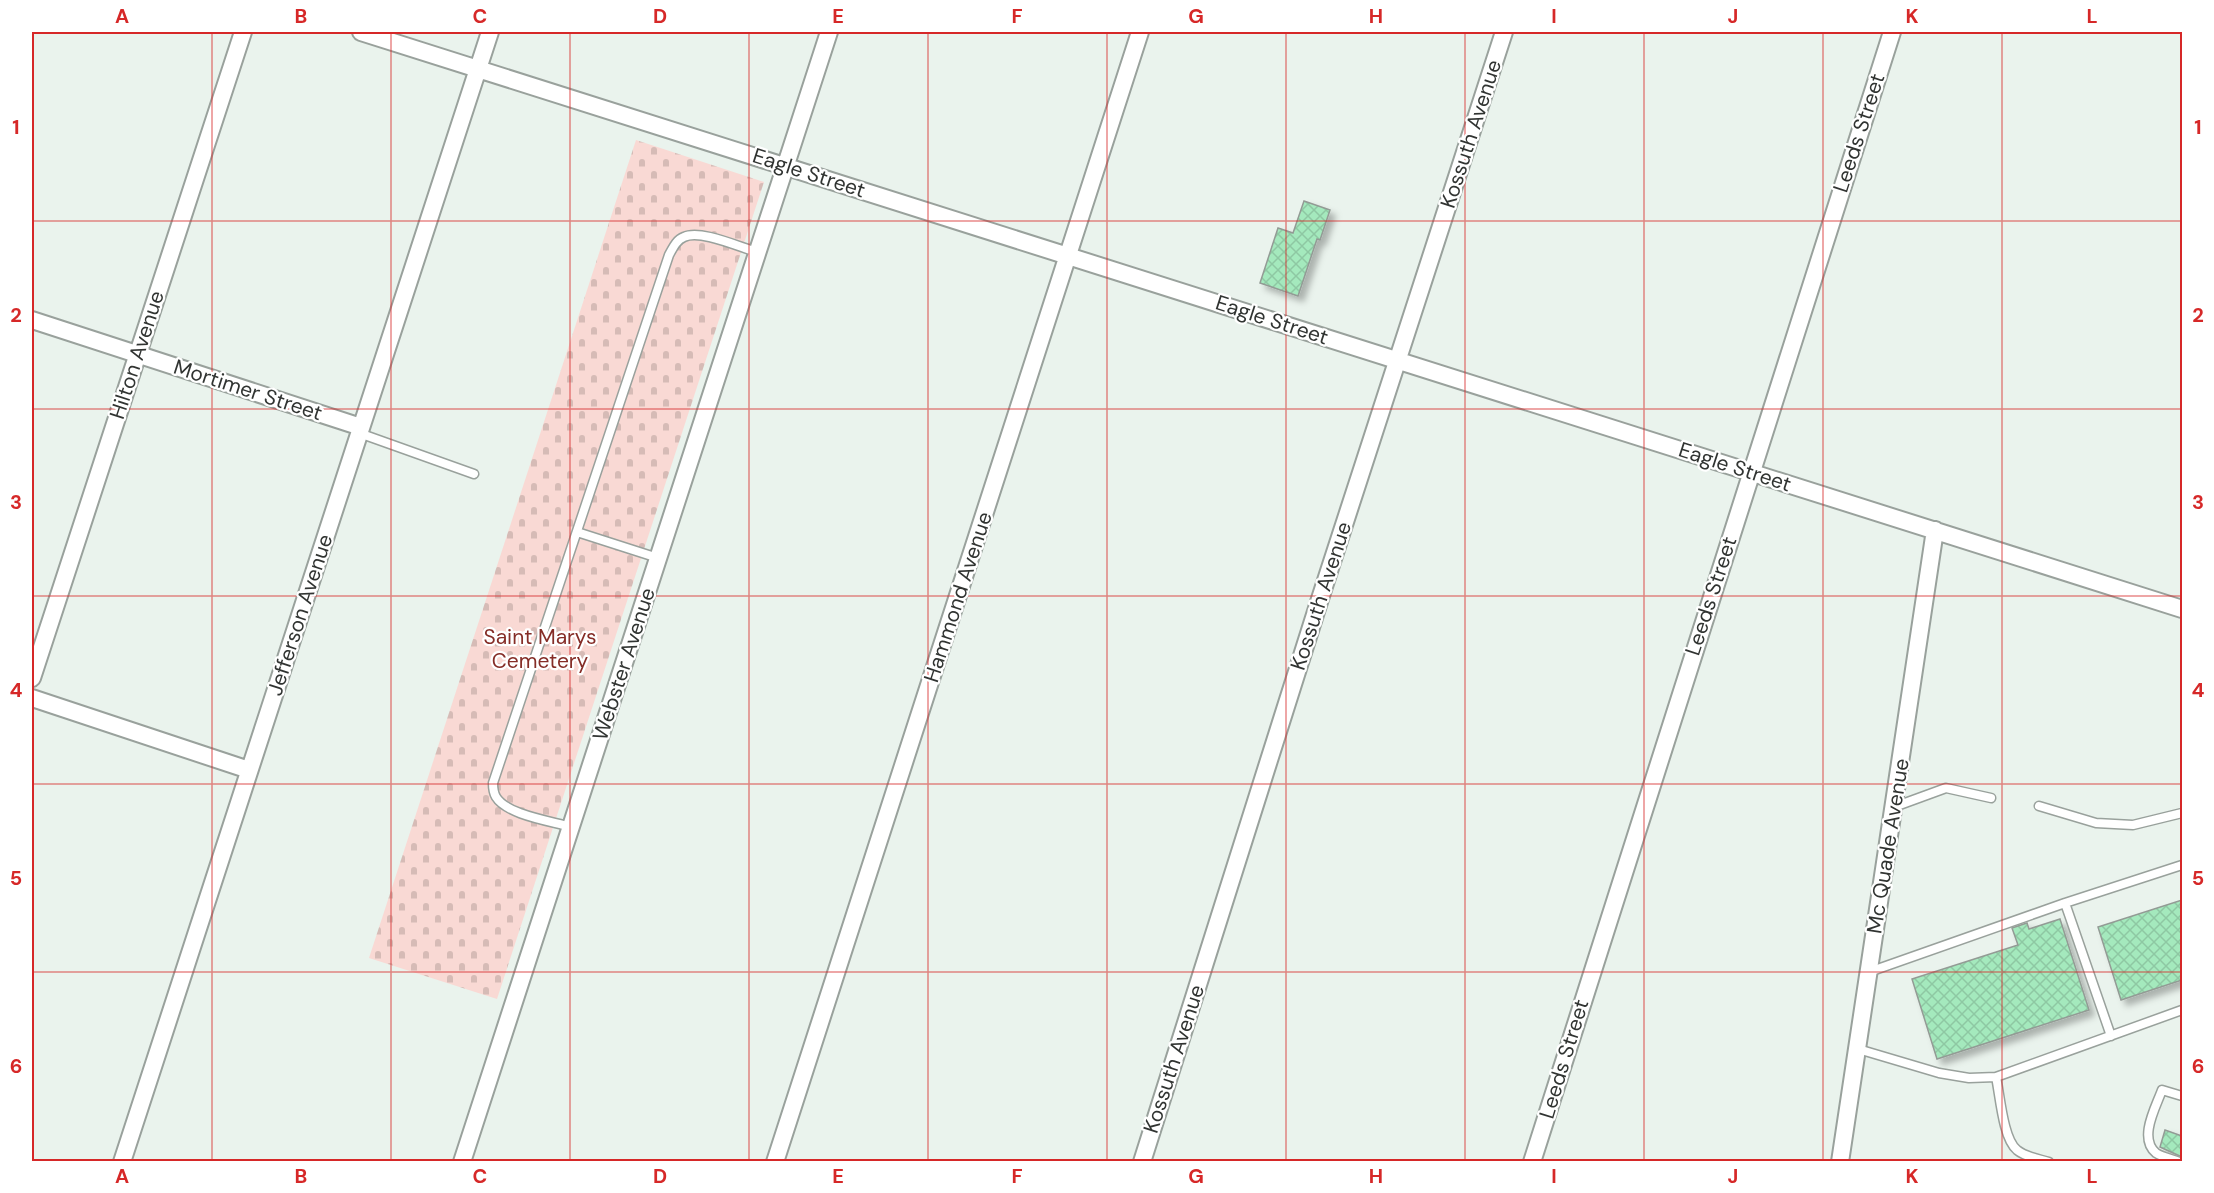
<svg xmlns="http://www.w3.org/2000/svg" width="2214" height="1193" viewBox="0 0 2214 1193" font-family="'DM Sans',sans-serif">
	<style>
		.cemetery { fill: url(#cemetery-stones) }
		.building { fill: url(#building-cross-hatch); stroke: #939b95; stroke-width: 1.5; filter: url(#shadow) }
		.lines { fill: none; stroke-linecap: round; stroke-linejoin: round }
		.service-casing { stroke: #99a19c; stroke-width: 11 }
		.minor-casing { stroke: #99a19c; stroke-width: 20 }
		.service { stroke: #fff; stroke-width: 8 }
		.minor { stroke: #fff; stroke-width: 16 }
		.grid { fill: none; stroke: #d62828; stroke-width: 1.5; stroke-opacity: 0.55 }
		.labels { text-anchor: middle; stroke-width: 4.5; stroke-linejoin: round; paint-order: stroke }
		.street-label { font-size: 21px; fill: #313432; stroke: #fff }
		.park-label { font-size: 21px; fill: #852d27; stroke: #fff }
		.neatline { fill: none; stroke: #d62828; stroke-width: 2 }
		.grid-label { font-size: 20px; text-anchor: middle; font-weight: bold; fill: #d62828 }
	</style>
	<defs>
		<pattern id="cemetery-stones" width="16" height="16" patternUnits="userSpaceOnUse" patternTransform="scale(1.5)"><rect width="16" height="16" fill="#f9d9d4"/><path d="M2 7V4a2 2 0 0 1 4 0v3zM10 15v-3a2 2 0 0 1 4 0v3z" fill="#d6bbb6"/></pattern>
		<pattern id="building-cross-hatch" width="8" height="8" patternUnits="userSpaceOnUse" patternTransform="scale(1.5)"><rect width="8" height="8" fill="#a4e9bd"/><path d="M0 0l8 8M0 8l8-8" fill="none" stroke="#8ec8a3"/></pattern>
		<filter id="shadow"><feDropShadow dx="5.5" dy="5.5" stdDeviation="3" flood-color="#0004"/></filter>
	</defs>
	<rect width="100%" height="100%" fill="#eaf3ed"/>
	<path class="cemetery" d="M636,140L764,182L497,999L369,958Z"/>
	<path class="building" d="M1304,201L1330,210L1320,240L1317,239L1298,296L1260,283L1278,228L1293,233Z
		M2182,900V980L2121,1000L2098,927Z
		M2060,919L2089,1010L1937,1059L1912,979L2018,945L2012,928L2027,923L2029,929Z
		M2165,1130L2182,1136V1157L2160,1147Z"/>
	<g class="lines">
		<g class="service-casing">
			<path id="service" d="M359,433L474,474
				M577,532L658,558
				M2039,806L2096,823L2133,825L2182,813
				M1894,807L1946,788L1991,798
				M571,827C551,821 507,815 496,797C493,792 493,788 493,783L669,255C673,248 676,240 684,237C700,229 739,247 757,252
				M2065,903L2111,1036
				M1869,972L2065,903L2182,865
				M1858,1049L1939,1073L1969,1078L1996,1077L2182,1010
				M1996,1077C2000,1095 2003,1139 2017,1150C2025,1157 2039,1159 2049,1162
				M2179,1162C2172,1159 2162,1157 2156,1153C2138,1138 2156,1107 2162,1090L2182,1096"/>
		</g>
		<g class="minor-casing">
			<path id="minor" d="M361,32L2182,609
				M32,320L361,427
				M32,678L243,32
				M32,698L249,770
				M122,1162L490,32
				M462,1162L829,32
				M775,1162L1140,32
				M1142,1162L1319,602L1504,32
				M1532,1162L1892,32
				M1840,1162L1935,530"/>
		</g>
		<use href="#service" class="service"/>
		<use href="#minor" class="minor"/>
	</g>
	<path class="grid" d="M212,32V1162M391,32V1162M570,32V1162M749,32V1162M928,32V1162M1107,32V1162M1286,32V1162M1465,32V1162M1644,32V1162M1823,32V1162M2002,32V1162M32,221H2182M32,409H2182M32,596H2182M32,784H2182M32,972H2182"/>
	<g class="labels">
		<g class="street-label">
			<text transform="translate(1859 133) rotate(-72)" y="7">Leeds Street</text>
			<text transform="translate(1471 134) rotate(-72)" y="7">Kossuth Avenue</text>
			<text transform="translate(809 173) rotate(18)" y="7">Eagle Street</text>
			<text transform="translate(1272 320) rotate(18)" y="7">Eagle Street</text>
			<text transform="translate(137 355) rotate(-72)" y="7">Hilton Avenue</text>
			<text transform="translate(248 390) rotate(18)" y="7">Mortimer Street</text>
			<text transform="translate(1735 467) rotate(18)" y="7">Eagle Street</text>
			<text transform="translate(1321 596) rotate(-72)" y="7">Kossuth Avenue</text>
			<text transform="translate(1711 596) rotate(-72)" y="7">Leeds Street</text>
			<text transform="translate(958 597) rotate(-72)" y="7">Hammond Avenue</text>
			<text transform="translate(300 615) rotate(-72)" y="7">Jefferson Avenue</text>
			<text transform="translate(624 664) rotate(-72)" y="7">Webster Avenue</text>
			<text transform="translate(1888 846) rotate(-81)" y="7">Mc Quade Avenue</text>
			<text transform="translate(1174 1059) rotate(-72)" y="7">Kossuth Avenue</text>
			<text transform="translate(1564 1059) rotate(-73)" y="7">Leeds Street</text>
		</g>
		<g class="park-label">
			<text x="540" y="644">Saint Marys<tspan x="540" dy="24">Cemetery</tspan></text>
		</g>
	</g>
	<rect width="2214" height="1193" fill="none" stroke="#ffffff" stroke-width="66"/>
	<rect x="33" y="33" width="2148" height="1127" class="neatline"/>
	<g class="grid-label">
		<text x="122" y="23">A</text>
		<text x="301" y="23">B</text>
		<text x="480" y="23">C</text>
		<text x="660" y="23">D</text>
		<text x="838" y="23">E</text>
		<text x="1017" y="23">F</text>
		<text x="1196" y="23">G</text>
		<text x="1376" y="23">H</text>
		<text x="1554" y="23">I</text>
		<text x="1733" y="23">J</text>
		<text x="1912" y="23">K</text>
		<text x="2092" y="23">L</text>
		<text x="16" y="134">1</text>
		<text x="2198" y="134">1</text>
		<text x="16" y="322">2</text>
		<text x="2198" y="322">2</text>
		<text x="16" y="509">3</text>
		<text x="2198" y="509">3</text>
		<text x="16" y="697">4</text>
		<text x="2198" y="697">4</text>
		<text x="16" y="885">5</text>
		<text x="2198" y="885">5</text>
		<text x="16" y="1073">6</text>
		<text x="2198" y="1073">6</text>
		<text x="122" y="1183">A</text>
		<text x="301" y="1183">B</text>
		<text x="480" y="1183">C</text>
		<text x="660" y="1183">D</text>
		<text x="838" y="1183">E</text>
		<text x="1017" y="1183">F</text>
		<text x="1196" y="1183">G</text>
		<text x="1376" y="1183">H</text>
		<text x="1554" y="1183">I</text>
		<text x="1733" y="1183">J</text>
		<text x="1912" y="1183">K</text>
		<text x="2092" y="1183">L</text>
	</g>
</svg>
